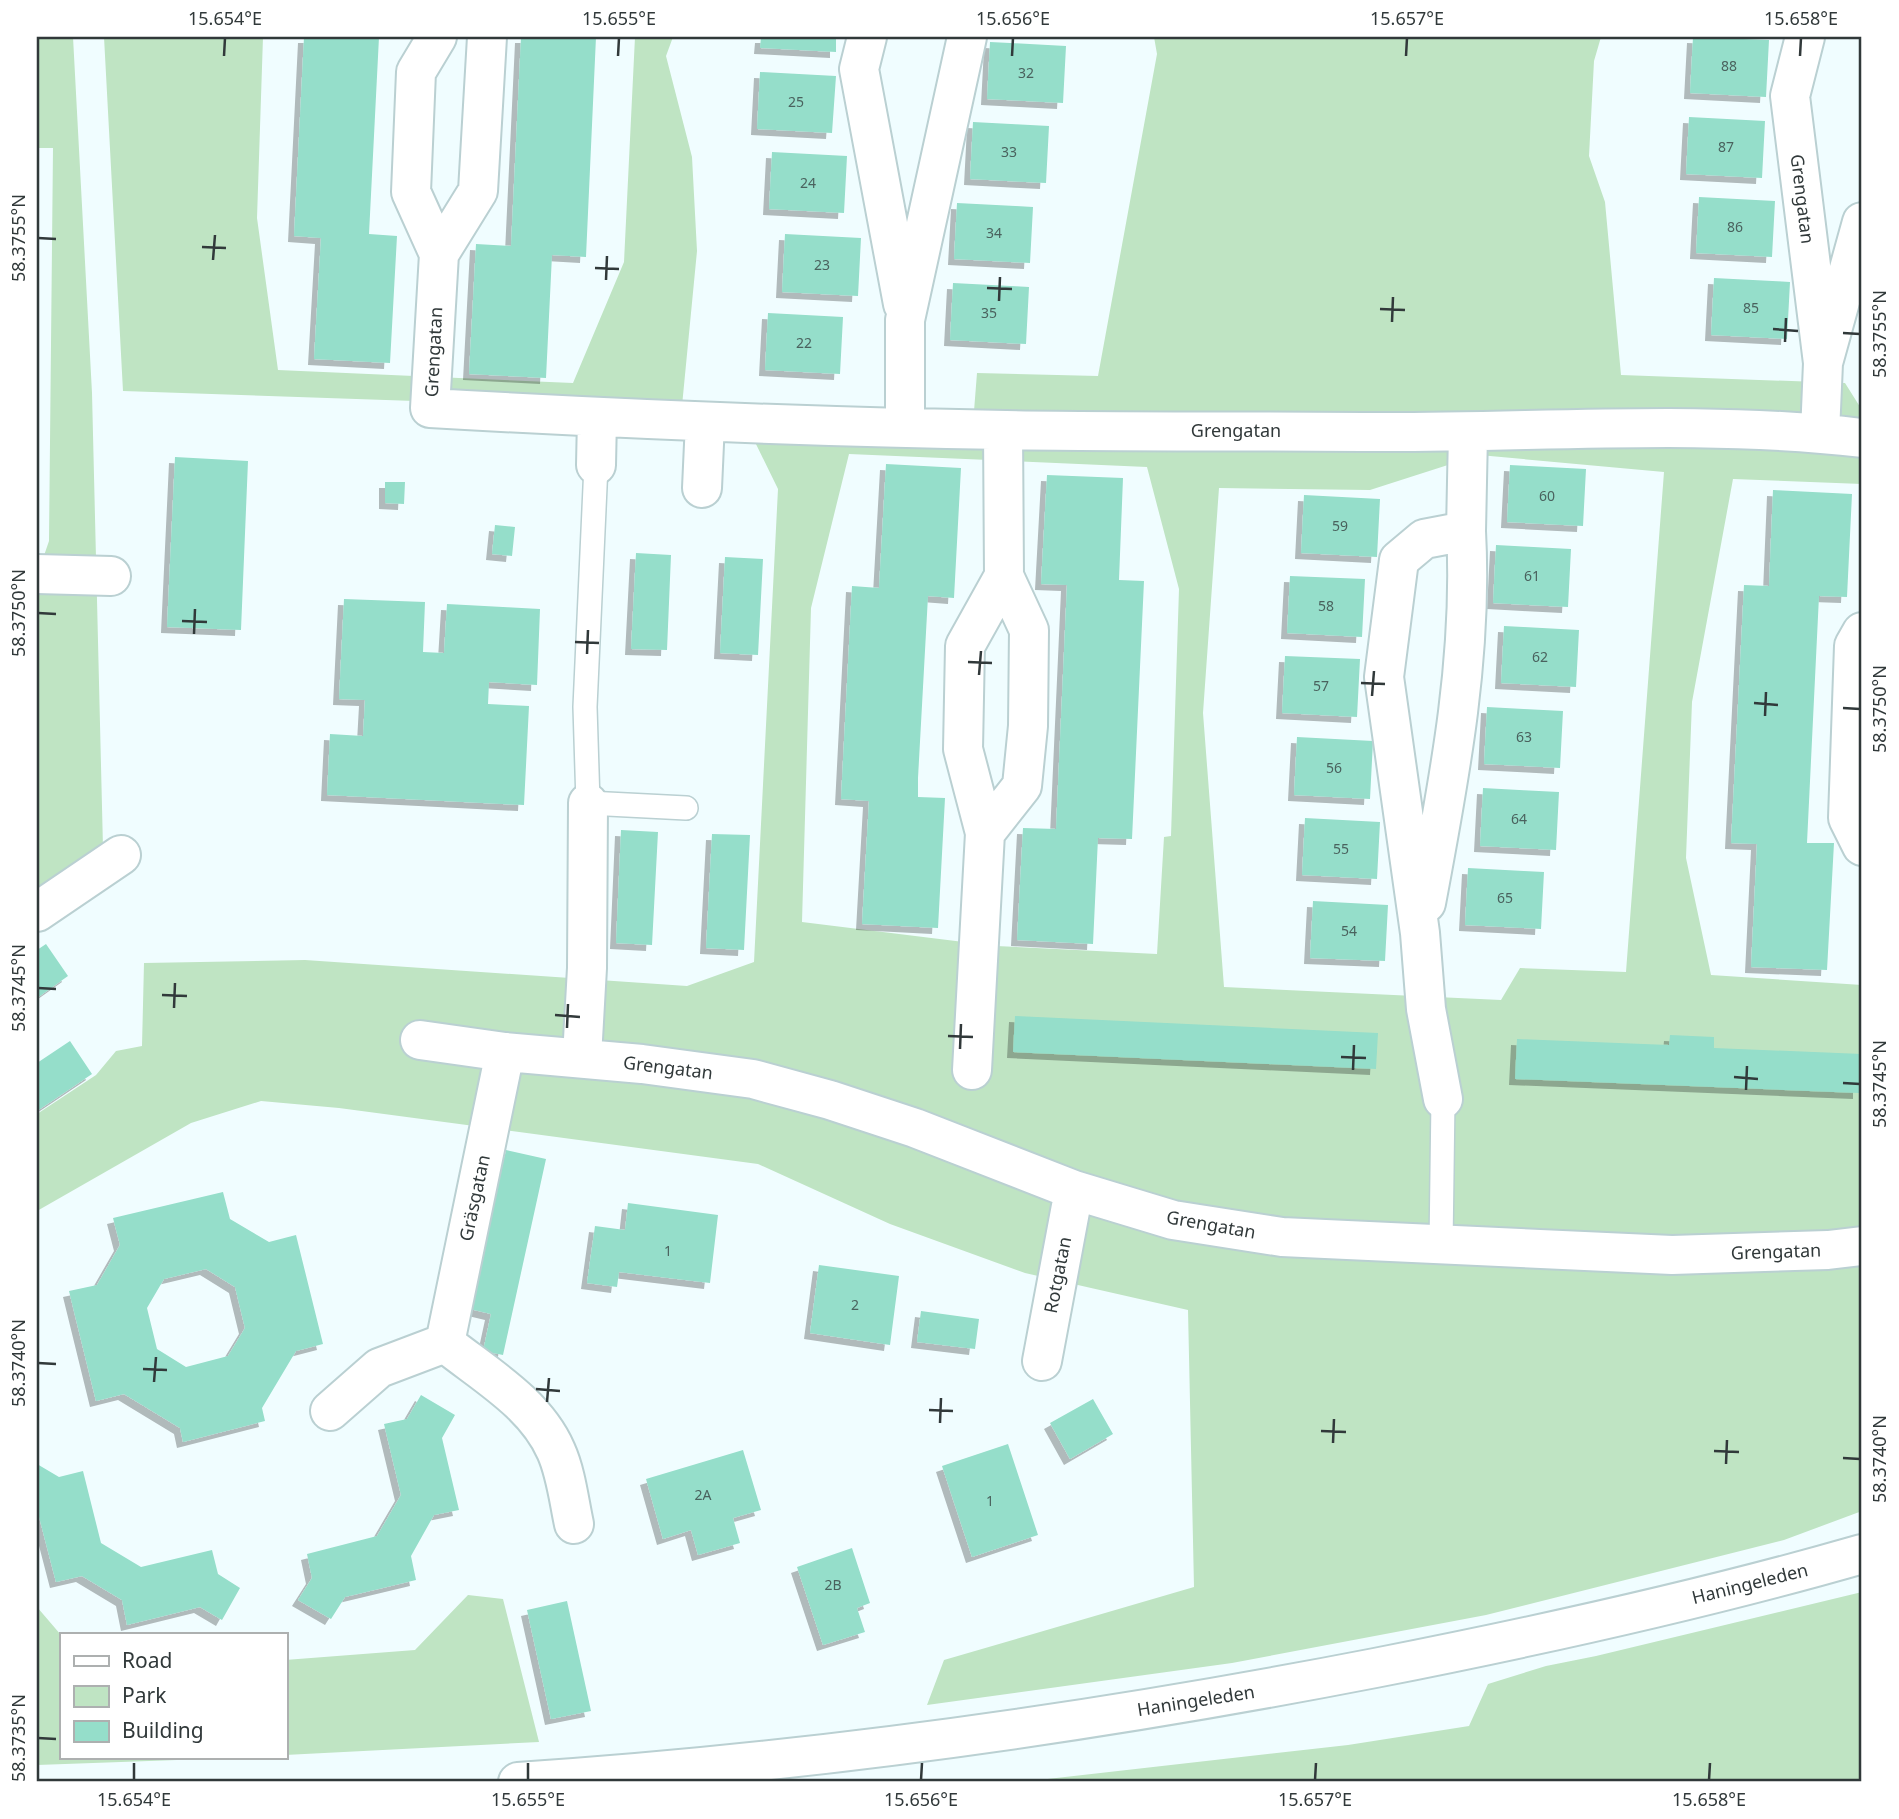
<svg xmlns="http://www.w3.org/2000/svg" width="1899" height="1819" viewBox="0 0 1899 1819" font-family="'Noto Sans',sans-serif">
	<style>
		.green { fill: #bfe4c3; fill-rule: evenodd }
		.building { fill: #95deca; fill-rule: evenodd; filter: url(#shadow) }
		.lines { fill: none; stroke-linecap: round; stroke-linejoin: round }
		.lane-casing { stroke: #bad0d2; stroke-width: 26 }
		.street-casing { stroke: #bad0d2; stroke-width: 42 }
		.secondary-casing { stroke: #bad0d2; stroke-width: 42 }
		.lane { stroke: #fff; stroke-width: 23 }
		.street { stroke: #fff; stroke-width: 38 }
		.secondary { stroke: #fff; stroke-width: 38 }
		.ticks { fill: none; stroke: #31393a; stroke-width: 2.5 }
		.labels { text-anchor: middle; stroke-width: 6; stroke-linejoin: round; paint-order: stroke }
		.number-label { font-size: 14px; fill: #4a625e }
		.street-label { font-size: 18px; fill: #31393a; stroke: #fff }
		.neatline { fill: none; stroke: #31393a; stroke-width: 2.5 }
		.ticks-label { font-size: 18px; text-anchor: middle; fill: #31393a }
	</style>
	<defs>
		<filter id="shadow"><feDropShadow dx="-6" dy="6" stdDeviation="0" flood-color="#0004"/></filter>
	</defs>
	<rect width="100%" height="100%" fill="#f0fdff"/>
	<path class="green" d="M37,37H73L92,393L103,848L37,902V576L49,541L53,148H37Z
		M104,37H263L257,218L278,370L573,383L624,262L635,37H673L666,56L692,157L697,251L682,406L974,411L977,373L1098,376L1157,54L1154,37H1601L1594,61L1589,156L1605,202L1621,375L1845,383L1862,410V484L1733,479L1692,702L1686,858L1711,975L1862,985V1511L1784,1540L1486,1615L1232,1663L927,1705L944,1660L1194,1587L1188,1310L1025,1273L890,1224L758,1164L339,1108L261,1101L191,1123L37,1211V1114L96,1075L116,1051L142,1046L144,963L305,960L687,986L754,962L778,489L754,440L678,410L123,391ZM849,454L1147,467L1179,589L1171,836L1164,837L1157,954L996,946L802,922L811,608ZM1479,455L1664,472L1626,972L1520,968L1501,1000L1224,987L1203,713L1219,488L1370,490Z
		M1862,1592V1782H1021L1348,1745L1469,1726L1488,1684L1546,1666L1596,1656Z
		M468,1595L503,1599L539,1742L285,1755V1660L415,1650Z
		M37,1607L61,1635V1758H233L37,1765Z"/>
	<path class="building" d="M304,37H379L369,234L397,236L390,363L314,359L321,238L294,236Z
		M521,37H596L586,257L552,255L546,378L469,374L476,244L511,246Z
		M761,37H836V52L760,48Z
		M1693,37L1769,40L1766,97L1690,93Z
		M990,42L1066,46L1063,103L987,99Z
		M760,72L836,76L832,133L757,129Z
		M1689,117L1765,121L1762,178L1686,174Z
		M973,122L1049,126L1046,183L970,179Z
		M772,152L847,156L844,213L769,209Z
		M1699,197L1775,201L1772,257L1696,253Z
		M957,203L1033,207L1030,263L954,259Z
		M785,234L861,238L858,296L782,292Z
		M1714,278L1790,282L1787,339L1711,335Z
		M953,283L1029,287L1026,344L950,340Z
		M768,313L843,317L840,374L765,370Z
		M175,457L248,461L241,630L167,627Z
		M886,464L961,468L954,598L928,596L918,778V797L945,798L938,928L862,924L869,801L841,799L852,586L879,588Z
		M1510,465L1586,469L1583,526L1507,522Z
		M1047,475L1123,478L1119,580L1144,581L1132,839L1098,838L1093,944L1017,940L1023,828L1056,829L1067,585L1041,584Z
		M385,482H405L404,504L385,503Z
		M1773,490L1852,494L1847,597L1819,596L1807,843H1834L1827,970L1751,967L1757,844L1731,843L1744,585L1769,586Z
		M1304,495L1380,499L1377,557L1301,553Z
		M495,525L515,527L512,556L492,554Z
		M1496,545L1571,549L1568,607L1493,603Z
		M636,553L671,555L667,650L631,649Z
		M725,557L763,559L758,655L720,653Z
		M1290,576L1365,579L1362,637L1287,633Z
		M344,599L425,602L423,652L444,653L447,604L540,609L537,685L489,682L488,704L529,706L524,805L327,795L330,734L363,736L365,700L339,699Z
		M1504,626L1579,630L1576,687L1501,683Z
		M1285,656L1360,659L1357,717L1282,713Z
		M1487,707L1563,711L1560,768L1484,764Z
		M1297,737L1373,741L1370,799L1294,795Z
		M1483,788L1559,792L1556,850L1480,846Z
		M1305,818L1380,822L1377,879L1302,875Z
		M621,830L658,832L652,945L616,943Z
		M712,834L750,835L744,950L706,948Z
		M1468,868L1544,872L1541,929L1465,925Z
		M1313,901L1388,905L1385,961L1310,958Z
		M46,944L68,976L37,998V950Z
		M1015,1016L1378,1033L1376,1069L1013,1052Z
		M1670,1035L1714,1037V1048L1862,1054V1084H1859V1093L1515,1079L1517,1039L1669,1045Z
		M70,1041L92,1074L37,1111V1063Z
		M506,1150L546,1159L503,1355L483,1351L491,1314L470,1309Z
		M223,1192L230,1219L269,1242L296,1235L323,1344L296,1351L262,1408L265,1421L183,1442L180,1428L124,1394L96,1401L69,1291L97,1285L120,1245L113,1218ZM206,1269L235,1287L245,1328L228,1356L186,1367L157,1349L147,1308L164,1279Z
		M628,1203L718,1215L710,1283L619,1272L617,1287L587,1283L595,1226L625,1230Z
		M819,1265L899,1276L890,1345L810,1333Z
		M921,1311L979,1319L975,1349L917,1342Z
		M421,1395L455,1415L442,1438L459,1510L434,1515L411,1556L416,1580L345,1597L331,1619L298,1600L312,1578L307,1554L377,1536L401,1495L384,1424L407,1419Z
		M1093,1399L1113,1434L1070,1459L1050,1423Z
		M1008,1444L1038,1535L972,1557L942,1466Z
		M743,1450L761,1510L733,1518L740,1543L698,1555L691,1530L663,1539L646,1479Z
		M37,1464L59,1477L83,1471L101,1543L141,1567L212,1550L218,1574L240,1588L222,1620L200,1607L127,1625L122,1600L82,1576L56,1582L37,1509Z
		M852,1548L870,1603L857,1608L865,1632L823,1645L797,1567Z
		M567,1601L591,1711L551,1719L527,1610Z"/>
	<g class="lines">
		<g class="lane-casing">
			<path id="lane" d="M596,465L585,707L588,803L686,808
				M1441,1246L1443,1099"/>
		</g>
		<g class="street-casing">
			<path id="street" d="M437,37L416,72L411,192L439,254
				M487,37L478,191L439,254L430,408C622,419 814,427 1006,430C1128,432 1251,431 1373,432C1535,433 1701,419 1862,438
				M867,37L859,69L903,304
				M1805,37L1790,96L1823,363
				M905,426V320L967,37
				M1820,433L1823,363L1862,222
				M596,465L597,418
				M702,488L705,422
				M37,574L111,576
				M1862,632L1854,646L1848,818L1862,846
				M985,833L1022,786L1028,726L1029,630L1004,576
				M1426,903C1449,780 1473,657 1466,531
				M37,912L121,855
				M420,1040L505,1052L642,1064L753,1079L830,1100L915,1128L1074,1190L1173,1220L1282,1237L1672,1255L1828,1250L1862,1246
				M582,1057L587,968L588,803
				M972,1070L985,833L963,749L965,646L1004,576L1003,430
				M1443,1099L1426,1009L1420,933L1384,677L1399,560L1424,539L1466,531L1468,433
				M445,1343C485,1375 535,1403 556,1451C566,1473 569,1501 574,1524
				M1042,1361L1074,1190
				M330,1411L379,1368L445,1343L505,1052"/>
		</g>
		<g class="secondary-casing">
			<path id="secondary" d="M518,1782C805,1763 1092,1723 1375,1668C1538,1636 1702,1600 1862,1554"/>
		</g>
		<use href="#lane" class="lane"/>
		<use href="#street" class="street"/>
		<use href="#secondary" class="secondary"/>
	</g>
	<path class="ticks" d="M224,56L225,38M618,56L619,38M1012,56L1013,38M1406,56L1407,38M1800,56L1801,38M38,238L56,239M202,247L226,248M213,260L215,235M595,268L619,269M606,280L607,256M987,288L1012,289M999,301L1000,277M1380,309L1405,310M1392,322L1393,297M1773,329L1798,331M1843,333L1860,334M1785,342L1786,318M38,613L56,614M182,621L207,622M194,634L195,609M575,642L599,643M587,654L588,630M968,662L992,663M979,675L981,651M1361,683L1385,684M1372,696L1374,671M1754,703L1778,705M1843,708L1860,709M1765,716L1766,692M38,988L56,989M162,995L187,996M174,1008L175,983M555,1015L580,1017M567,1028L568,1004M948,1036L973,1037M960,1049L961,1024M1341,1057L1366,1058M1353,1070L1354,1045M1734,1077L1758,1079M1843,1083L1860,1084M1746,1090L1747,1066M38,1363L56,1364M143,1369L167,1370M154,1382L156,1357M536,1389L560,1391M547,1402L549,1378M929,1410L953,1411M940,1423L941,1398M1321,1431L1346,1432M1333,1443L1334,1419M1714,1451L1739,1452M1843,1458L1860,1459M1726,1464L1727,1440M38,1738L56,1739M134,1780V1763M528,1780V1763M921,1780L922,1763M1315,1780L1316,1763M1709,1780L1710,1763"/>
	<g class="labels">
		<g class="number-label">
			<text x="1729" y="71">88</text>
			<text x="1026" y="78">32</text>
			<text x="796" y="107">25</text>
			<text x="1726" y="152">87</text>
			<text x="1009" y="157">33</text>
			<text x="808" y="188">24</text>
			<text x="1735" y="232">86</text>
			<text x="994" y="238">34</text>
			<text x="822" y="270">23</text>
			<text x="1751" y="313">85</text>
			<text x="989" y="318">35</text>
			<text x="804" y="348">22</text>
			<text x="1547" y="501">60</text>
			<text x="1340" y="531">59</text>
			<text x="1532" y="581">61</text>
			<text x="1326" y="611">58</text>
			<text x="1540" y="662">62</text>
			<text x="1321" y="691">57</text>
			<text x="1524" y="742">63</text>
			<text x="1334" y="773">56</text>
			<text x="1519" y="824">64</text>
			<text x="1341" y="854">55</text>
			<text x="1505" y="903">65</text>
			<text x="1349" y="936">54</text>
			<text x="668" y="1256">1</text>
			<text x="855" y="1310">2</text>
			<text x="703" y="1500">2A</text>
			<text x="990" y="1506">1</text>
			<text x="833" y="1590">2B</text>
		</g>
		<g class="street-label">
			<text transform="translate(1802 199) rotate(83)" y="6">Grengatan</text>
			<text transform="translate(434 352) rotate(-87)" y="6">Grengatan</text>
			<text x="1236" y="437">Grengatan</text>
			<text transform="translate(668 1068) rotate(7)" y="6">Grengatan</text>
			<text transform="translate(475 1198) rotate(-78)" y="6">Gräsgatan</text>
			<text transform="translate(1211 1225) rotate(10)" y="6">Grengatan</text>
			<text transform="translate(1776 1252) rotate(-2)" y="6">Grengatan</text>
			<text transform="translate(1058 1275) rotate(-79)" y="6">Rotgatan</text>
			<text transform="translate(1750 1584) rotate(-14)" y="6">Haningeleden</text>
			<text transform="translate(1196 1701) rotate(-9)" y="6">Haningeleden</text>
		</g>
	</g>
	<rect width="1899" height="1819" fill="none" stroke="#ffffff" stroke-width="77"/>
	<rect x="60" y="1633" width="228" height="126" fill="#ffffff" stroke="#adb0b0" stroke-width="2"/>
	<rect x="74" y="1656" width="35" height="10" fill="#ffffff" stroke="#adb0b0" stroke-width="2"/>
	<text x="122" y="1668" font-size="21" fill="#31393a">Road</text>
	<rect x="74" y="1686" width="35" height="21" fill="#bfe4c3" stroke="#adb0b0" stroke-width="2"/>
	<text x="122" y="1703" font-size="21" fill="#31393a">Park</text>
	<rect x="74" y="1721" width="35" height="21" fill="#95deca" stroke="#adb0b0" stroke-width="2"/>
	<text x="122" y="1738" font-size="21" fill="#31393a">Building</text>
	<rect x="38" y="38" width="1822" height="1742" class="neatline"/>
	<g class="ticks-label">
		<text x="225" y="25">15.654°E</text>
		<text x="619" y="25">15.655°E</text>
		<text x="1013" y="25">15.656°E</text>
		<text x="1407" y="25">15.657°E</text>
		<text x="1801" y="25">15.658°E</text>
		<text transform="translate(19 238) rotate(-90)" y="6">58.3755°N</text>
		<text transform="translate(1880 334) rotate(-90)" y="6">58.3755°N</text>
		<text transform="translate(19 613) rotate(-90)" y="6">58.3750°N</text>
		<text transform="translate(1880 709) rotate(-90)" y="6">58.3750°N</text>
		<text transform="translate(19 988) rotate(-90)" y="6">58.3745°N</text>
		<text transform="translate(1880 1084) rotate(-90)" y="6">58.3745°N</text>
		<text transform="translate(19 1363) rotate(-90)" y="6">58.3740°N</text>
		<text transform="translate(1880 1459) rotate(-90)" y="6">58.3740°N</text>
		<text transform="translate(19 1738) rotate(-90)" y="6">58.3735°N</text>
		<text x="134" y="1806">15.654°E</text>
		<text x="528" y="1806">15.655°E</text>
		<text x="921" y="1806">15.656°E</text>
		<text x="1315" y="1806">15.657°E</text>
		<text x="1709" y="1806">15.658°E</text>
	</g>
</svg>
